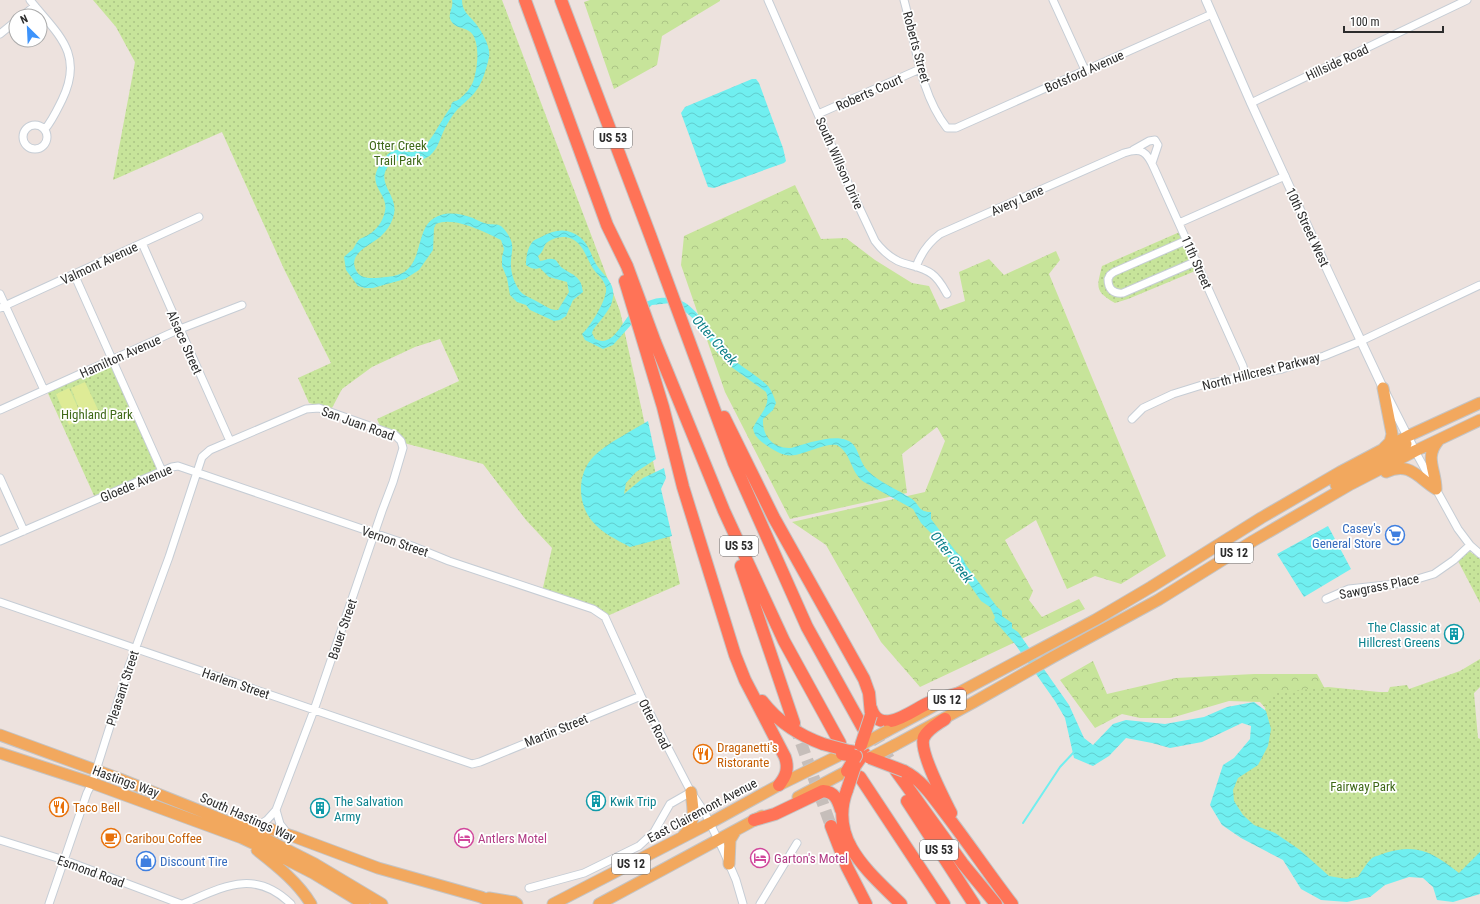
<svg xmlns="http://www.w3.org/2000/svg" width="1480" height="904" viewBox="0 0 1480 904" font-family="'Roboto Condensed',sans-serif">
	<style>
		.forest { fill: url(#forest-crowns) }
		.park { fill: url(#park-dots) }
		.pitch { fill: #deeb96 }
		.water { fill: url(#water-waves) }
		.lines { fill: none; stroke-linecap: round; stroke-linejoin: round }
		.stream { stroke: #70eff0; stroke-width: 2 }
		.motorway-tunnel { stroke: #c6beba; stroke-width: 12; stroke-dasharray: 12 6; stroke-linecap: butt }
		.minor-casing { stroke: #c6cdd5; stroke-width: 9 }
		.tertiary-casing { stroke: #c6cdd5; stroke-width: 10 }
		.primary-casing { stroke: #c4c4c4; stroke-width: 13 }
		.motorway-casing { stroke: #c4c4c4; stroke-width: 14 }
		.minor { stroke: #fff; stroke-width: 7 }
		.tertiary { stroke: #fff; stroke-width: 8 }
		.primary { stroke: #f2a85e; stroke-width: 11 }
		.motorway { stroke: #ff7357; stroke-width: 12 }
		.primary-bridge-casing { stroke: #c4c4c4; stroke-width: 13; stroke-linecap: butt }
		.motorway-bridge-casing { stroke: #c4c4c4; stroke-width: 14; stroke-linecap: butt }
		.primary-bridge { stroke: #f2a85e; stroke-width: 11 }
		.motorway-bridge { stroke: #ff7357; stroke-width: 12 }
		.labels { text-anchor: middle; stroke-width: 3.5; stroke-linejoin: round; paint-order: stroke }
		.shield { fill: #fff; stroke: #6b6b6b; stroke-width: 1 }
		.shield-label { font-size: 12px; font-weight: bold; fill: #2c2c2c }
		.street-label { font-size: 13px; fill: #2c2c2c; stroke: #fff }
		.park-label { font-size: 13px; fill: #406a1a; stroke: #fff }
		.shop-label { font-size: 13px; fill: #366cbe; stroke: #fff; text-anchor: end }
		.culture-label { font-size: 13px; fill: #0d838f; stroke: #fff; text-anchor: start }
		.food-label { font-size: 13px; fill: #c56008; stroke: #fff; text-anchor: start }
		.hotel-label { font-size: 13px; fill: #b23c85; stroke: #fff; text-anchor: start }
		.water-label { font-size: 14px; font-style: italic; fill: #0e8089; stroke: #fff }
	</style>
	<defs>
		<pattern id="forest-crowns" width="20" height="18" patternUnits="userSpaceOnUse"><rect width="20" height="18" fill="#c7e49a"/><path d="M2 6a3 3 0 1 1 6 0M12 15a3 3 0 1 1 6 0" fill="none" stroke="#abc485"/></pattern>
		<pattern id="park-dots" width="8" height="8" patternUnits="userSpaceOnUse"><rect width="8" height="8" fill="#c7e49a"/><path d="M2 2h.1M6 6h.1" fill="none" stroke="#abc485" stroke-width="1.8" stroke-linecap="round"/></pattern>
		<pattern id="water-waves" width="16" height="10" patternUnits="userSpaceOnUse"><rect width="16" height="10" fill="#70eff0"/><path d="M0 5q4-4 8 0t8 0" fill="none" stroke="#61cdce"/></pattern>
	</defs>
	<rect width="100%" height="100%" fill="#ede2de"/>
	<path class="forest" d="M590,0H720V1L662,36L657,65L614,89L584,2Z
		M795,185L821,239L846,238L875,260L912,283L929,286L940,310L965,301L959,272L989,259L1004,275L1056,251L1060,260L1049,274L1166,556L1121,584L1095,576L1067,589L1036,520L1005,540L1033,591L1029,600L1042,617L1079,599L1085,609L920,687L881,642L826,545L792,522L925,492L945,441L937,427L902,454L907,493L790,519L725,392L681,265L684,236Z
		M1093,661L1107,694L1176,678L1254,674H1317L1334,706L1274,718L1260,702L1229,701L1171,718H1140L1122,714L1095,728L1060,680Z"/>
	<path class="park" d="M93,0H502L620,311L680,584L605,617L542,592L552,548L526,520L483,464L404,443L380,426L377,419L459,381L440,339L415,347L372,367L342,389L332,408L309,403L298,378L331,363L284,269L222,132L113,180L135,62L116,27Z
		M1182,231L1200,269L1128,299L1115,303C1094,291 1097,287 1102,266Z
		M112,360L162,471L96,500L46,389Z
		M1469,551L1480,559V603L1458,561Z
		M1480,659V687L1474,693L1478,738L1480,739V883L1436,870L1341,889L1241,827L1226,779L1246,759L1259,722L1273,693L1328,687L1379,692H1388L1390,687L1407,685L1409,689L1460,671Z"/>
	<path class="pitch" d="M85,382L100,414L84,421L71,388Z
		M69,388L83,419L69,425L56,394Z"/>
	<path class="water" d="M452,0H462C462,12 470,16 476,24C482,32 491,47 489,57C487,67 483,80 478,88C473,96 466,101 460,107C454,112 449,121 445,128C440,138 437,153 426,158C413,165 398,153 387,168C377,184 398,196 394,214C392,222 389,228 383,234C374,245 345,252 357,272C361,278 368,278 375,278C386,277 400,277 408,269C424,253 416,222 441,215C451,212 462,214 473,218C477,220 483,223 488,224C494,225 499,223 503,228C507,232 512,240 512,245C513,250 511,256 511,261C510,272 515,287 523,294C527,297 533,299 538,302C544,305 551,311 558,310L569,292L567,282L549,277L540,268C535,270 530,268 526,265C526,258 527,250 531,244C533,240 537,239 541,237C556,229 569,227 583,240C590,247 592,259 598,267C607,279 617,285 612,302C610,310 598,323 593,330L592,333L595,339C613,348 621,323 631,313C639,305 649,299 660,298C668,297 680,299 687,304C695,310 710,327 715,336C719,342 722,349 727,354C739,366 756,374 768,386C772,391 774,397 776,403L773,410L763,419C762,437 774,449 791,448C807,444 844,429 855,447C860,455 861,464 868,471C880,483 897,489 912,499C920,505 918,512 931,512V519L957,553L962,557L966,565L997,607L1002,611V616L1012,623V628L1018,632L1069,705L1084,738L1093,745L1113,724L1126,720L1165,724L1204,717L1227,707L1254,702L1266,711L1271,729L1268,746L1258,765L1238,778L1233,790L1234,801L1243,815L1254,825L1275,833L1300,850L1329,876L1346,879L1358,877C1362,871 1366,864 1371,859C1374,856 1381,855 1385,853C1419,843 1433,853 1459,873L1480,852V894L1453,902L1437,900L1433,887L1423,878L1409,877L1385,885L1370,897L1347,902L1321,900L1301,889L1283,860L1241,838L1222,825L1210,805L1223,765L1234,758L1250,739L1251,726L1242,723L1202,742L1170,748L1152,743L1126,738L1109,756L1093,766L1074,758L1065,718L1055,701L1015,644L994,620L995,617L990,607L981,601L956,565L945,554L934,536L921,523L913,509L864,482C849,471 853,455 837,445C830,444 825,446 818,448C792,456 790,461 766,445C759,440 754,436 753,428C758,416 772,405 766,392L730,366L716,351L700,325L678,305L671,303L652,305L639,316L613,345L603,349L585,340L582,334C590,327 608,298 606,288C605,281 598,275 594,270C585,257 583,239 565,237C562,237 559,237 556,238C540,243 547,249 538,256L540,261C545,261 548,258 552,259C557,259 558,264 561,267C567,272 575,274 579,280C582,284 582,288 583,292L573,300L566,316L560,320L554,321L530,310L526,305L517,302L510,295L507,278L502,266V257L504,249L501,240C484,232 454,216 436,224L434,228L433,250L419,270L405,279L373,288H365L358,286L346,270L344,257C347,254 350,252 353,249C355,246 356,243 358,241C360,238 365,237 368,235C377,230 383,221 385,211C389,192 363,186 383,160C398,139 405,159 421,149C431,143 442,118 451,107C451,101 454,102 458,100C460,99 468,91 469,89C472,85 474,80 475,75C478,64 480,38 469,31C463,27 455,28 451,21C447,13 454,8 452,0Z
		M752,79H756L759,83L783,148L786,161L784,163L714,188L708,187L681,113L685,107Z
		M648,421L656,459L636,472L626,483L624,494L643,478L664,468L666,478L661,489L672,536L630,547C617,540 602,533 592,521C577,503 577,473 594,456C607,443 632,431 648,421Z
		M1328,526L1351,569L1304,597L1277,554Z"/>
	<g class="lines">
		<path class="stream" d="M1023,823L1060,767L1075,751"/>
		<path class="motorway-tunnel" d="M865,717L896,771
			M795,726L831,826"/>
		<g class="minor-casing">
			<path id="minor" d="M30,0C57,34 85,53 62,100C57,110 52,121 45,129
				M768,0L851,190L875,241C881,249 888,256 898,261C909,266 922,266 932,274C939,279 943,287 947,294
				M904,0C916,43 919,92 947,128H956L1212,14
				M1053,0L1085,70
				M22,16L35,6
				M0,34L16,21
				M1251,103L1467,0
				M818,114L920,69
				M23 137a12 12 0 1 1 24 0a12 12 0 1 1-24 0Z
				M1133,150L1149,141L1155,140L1158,145L1152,163
				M1179,223L1285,176
				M1187,240L1114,272L1110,275L1108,279C1108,289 1113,294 1123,293L1197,261
				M142,243L180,329L230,441
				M916,267C921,253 928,243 940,234L1124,153C1142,147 1147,152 1154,168L1243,366L1245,375
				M74,274L162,471
				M0,294L44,390
				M0,308L199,217
				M0,410L180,329L242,305
				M1132,419L1143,408L1173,394L1202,385L1282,369L1324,356L1361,341L1480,285
				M1415,451L1458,529L1470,545L1480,554
				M0,478L24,531
				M0,541L172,467L178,466L412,546L449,561L593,609L605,617L641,696L691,792L705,813L724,852L736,880L743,904
				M1326,599L1349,589L1404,583L1434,574L1454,560L1470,545
				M0,602L472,764L480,762L641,696
				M276,810L280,824L288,834
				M0,840L64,860L181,904
				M529,888L584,873L639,846L654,832L670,804L691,792
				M49,904L87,793L92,783L129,666L169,557L202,457L210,450L306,409L319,408L395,435L401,441L403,448L393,482L382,511L314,710L276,810L267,820L259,825
				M183,904C223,887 254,868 291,904
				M760,904L797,843"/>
		</g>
		<g class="tertiary-casing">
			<path id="tertiary" d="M1206,0L1251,103L1328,271L1383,388L1415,451"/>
		</g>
		<g class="primary-casing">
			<path id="primary" d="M1383,388L1392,434L1390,442L1384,448
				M1386,472C1410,461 1418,478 1436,489
				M1336,485L1355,473L1398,450L1406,444
				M1436,489C1436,470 1424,458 1438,441
				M887,731L1095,620L1151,587L1261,518L1340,472L1408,436L1480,403
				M0,735L120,779L246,829L315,864L382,904
				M895,745L974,702L1053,657L1158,600L1253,541L1351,484L1415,451L1480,420
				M0,753L92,783L242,838L278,855L313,873L364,904
				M798,797L847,771
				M236,818L295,837L378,868L481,897L496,904
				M683,836C697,822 693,810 691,792
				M257,850C276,865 298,882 311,904
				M729,864L730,840L736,830
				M489,898L514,902L517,904
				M553,904L710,823L779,785L842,754
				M599,904L762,816"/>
		</g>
		<g class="motorway-casing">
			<path id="motorway" d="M525,0L607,225L627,266L655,342L724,511L784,641L840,743
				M561,0L650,235L734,463L807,627L863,728
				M625,281L663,407L683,487L735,655L745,680L785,757C789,769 786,776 779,785
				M724,417L774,518L864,679L869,693L871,715
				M741,566L794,723
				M762,701C778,722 798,735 823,744
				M871,708C880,737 911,711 928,703C938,698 949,696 960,693
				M945,719C938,724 928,729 924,737C918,749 944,799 951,813
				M849,751L864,753L855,766
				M896,771L963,864L996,904
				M904,771C922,780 933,797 945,813C968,843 989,874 1012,904
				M860,777L944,904
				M847,790C828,840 869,872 901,904
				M907,801L974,904
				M754,820L775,814L823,791C835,792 838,800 841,810
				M831,826L847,867L866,904"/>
		</g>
		<use href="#minor" class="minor"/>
		<use href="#tertiary" class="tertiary"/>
		<use href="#primary" class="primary"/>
		<use href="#motorway" class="motorway"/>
		<g class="primary-bridge-casing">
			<path id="primary-bridge" d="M861,745L887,731
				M870,758L895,745"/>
		</g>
		<g class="motorway-bridge-casing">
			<path id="motorway-bridge" d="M823,744L849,751
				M861,745L871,715
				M842,754L856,756L847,771
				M870,758L904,771
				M847,790L855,766"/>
		</g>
		<use href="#primary-bridge" class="primary-bridge"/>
		<use href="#motorway-bridge" class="motorway-bridge"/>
	</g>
	<defs>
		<g id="supermarket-ring" transform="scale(1)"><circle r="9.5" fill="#fff" stroke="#3f7fe0" stroke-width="1.5"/><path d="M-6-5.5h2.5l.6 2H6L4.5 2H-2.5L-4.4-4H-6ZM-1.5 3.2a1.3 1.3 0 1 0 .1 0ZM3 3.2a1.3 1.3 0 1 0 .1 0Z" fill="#3f7fe0"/></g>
		<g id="building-ring" transform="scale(1)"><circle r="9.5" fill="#fff" stroke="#0f9aa8" stroke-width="1.5"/><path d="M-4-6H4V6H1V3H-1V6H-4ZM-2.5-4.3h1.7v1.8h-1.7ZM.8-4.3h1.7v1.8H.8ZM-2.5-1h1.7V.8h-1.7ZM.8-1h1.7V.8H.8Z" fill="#0f9aa8"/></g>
		<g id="restaurant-ring" transform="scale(1)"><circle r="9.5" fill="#fff" stroke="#e8710a" stroke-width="1.5"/><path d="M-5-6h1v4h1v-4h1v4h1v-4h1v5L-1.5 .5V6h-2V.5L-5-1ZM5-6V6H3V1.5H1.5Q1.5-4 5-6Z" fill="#e8710a"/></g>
		<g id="cafe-ring" transform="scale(1)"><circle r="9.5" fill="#fff" stroke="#e8710a" stroke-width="1.5"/><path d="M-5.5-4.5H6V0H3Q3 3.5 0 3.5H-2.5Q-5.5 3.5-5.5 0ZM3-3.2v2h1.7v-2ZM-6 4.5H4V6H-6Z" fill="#e8710a"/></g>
		<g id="hotel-ring" transform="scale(1)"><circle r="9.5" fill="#fff" stroke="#d1479c" stroke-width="1.5"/><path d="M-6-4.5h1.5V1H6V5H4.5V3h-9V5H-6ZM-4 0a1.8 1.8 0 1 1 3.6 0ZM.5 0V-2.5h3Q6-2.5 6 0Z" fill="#d1479c"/></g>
		<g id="shop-ring" transform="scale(1)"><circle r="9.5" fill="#fff" stroke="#3f7fe0" stroke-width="1.5"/><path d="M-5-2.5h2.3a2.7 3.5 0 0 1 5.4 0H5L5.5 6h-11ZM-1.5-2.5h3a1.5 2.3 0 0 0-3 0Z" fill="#3f7fe0"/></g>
	</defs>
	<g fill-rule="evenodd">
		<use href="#supermarket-ring" x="1395" y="535"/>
		<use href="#building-ring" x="1454" y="634"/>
		<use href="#restaurant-ring" x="703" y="754"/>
		<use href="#building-ring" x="596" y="801"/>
		<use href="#restaurant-ring" x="59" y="807"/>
		<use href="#building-ring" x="320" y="808"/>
		<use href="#cafe-ring" x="111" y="838"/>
		<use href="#hotel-ring" x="464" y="838"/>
		<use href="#hotel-ring" x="760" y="858"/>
		<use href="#shop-ring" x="146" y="861"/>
	</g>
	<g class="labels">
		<g class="shield">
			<rect x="594" y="128" width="38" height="20" rx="3"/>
			<rect x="720" y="536" width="38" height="20" rx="3"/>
			<rect x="1215" y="543" width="38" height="20" rx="3"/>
			<rect x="928" y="690" width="38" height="20" rx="3"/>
			<rect x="920" y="840" width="38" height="20" rx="3"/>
			<rect x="612" y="854" width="38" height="20" rx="3"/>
		</g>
		<g class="shield-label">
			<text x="613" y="142">US 53</text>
			<text x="739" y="550">US 53</text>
			<text x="1234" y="557">US 12</text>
			<text x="947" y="704">US 12</text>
			<text x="939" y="854">US 53</text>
			<text x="631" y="868">US 12</text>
		</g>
		<g class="street-label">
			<text transform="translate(917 47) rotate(75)" y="5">Roberts Street</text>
			<text transform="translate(1337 62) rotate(-25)" y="5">Hillside Road</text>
			<text transform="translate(1084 71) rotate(-24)" y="5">Botsford Avenue</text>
			<text transform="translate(869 92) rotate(-24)" y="5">Roberts Court</text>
			<text transform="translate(840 163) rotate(66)" y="5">South Willson Drive</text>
			<text transform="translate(1017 200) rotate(-24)" y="5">Avery Lane</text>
			<text transform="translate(1308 227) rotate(65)" y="5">10th Street West</text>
			<text transform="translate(1197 262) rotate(66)" y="5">11th Street</text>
			<text transform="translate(99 263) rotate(-25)" y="5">Valmont Avenue</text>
			<text transform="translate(185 342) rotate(66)" y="5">Alsace Street</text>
			<text transform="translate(120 356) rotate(-24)" y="5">Hamilton Avenue</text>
			<text transform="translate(1261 371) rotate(-14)" y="5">North Hillcrest Parkway</text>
			<text transform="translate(358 423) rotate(20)" y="5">San Juan Road</text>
			<text transform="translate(136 483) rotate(-23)" y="5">Gloede Avenue</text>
			<text transform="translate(395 541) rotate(19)" y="5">Vernon Street</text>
			<text transform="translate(1379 586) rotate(-12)" y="5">Sawgrass Place</text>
			<text transform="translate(342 629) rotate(-71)" y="5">Bauer Street</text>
			<text transform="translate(236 683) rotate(19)" y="5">Harlem Street</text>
			<text transform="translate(122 688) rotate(-72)" y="5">Pleasant Street</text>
			<text transform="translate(655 724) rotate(63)" y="5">Otter Road</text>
			<text transform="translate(556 730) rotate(-22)" y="5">Martin Street</text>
			<text transform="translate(126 781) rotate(20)" y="5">Hastings Way</text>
			<text transform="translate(702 810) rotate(-28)" y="5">East Clairemont Avenue</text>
			<text transform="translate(248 817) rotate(24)" y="5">South Hastings Way</text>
			<text transform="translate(91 871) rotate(20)" y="5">Esmond Road</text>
		</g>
		<g class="park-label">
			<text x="398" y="150">Otter Creek<tspan x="398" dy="15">Trail Park</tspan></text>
			<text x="97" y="419">Highland Park</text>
			<text x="1363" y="791">Fairway Park</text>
		</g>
		<g class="shop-label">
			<text x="1381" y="533">Casey's<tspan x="1381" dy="15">General Store</tspan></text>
			<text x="160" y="866" text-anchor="start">Discount Tire</text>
		</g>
		<g class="culture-label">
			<text x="1440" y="632" text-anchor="end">The Classic at<tspan x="1440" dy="15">Hillcrest Greens</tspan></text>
			<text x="334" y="806">The Salvation<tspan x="334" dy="15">Army</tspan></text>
			<text x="610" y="806">Kwik Trip</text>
		</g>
		<g class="food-label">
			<text x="717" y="752">Draganetti's<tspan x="717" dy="15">Ristorante</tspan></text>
			<text x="73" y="812">Taco Bell</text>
			<text x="125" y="843">Caribou Coffee</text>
		</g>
		<g class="hotel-label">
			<text x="478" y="843">Antlers Motel</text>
			<text x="774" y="863">Garton's Motel</text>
		</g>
		<g class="water-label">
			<text transform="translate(715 340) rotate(49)" y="5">Otter Creek</text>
			<text transform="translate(952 557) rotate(53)" y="5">Otter Creek</text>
		</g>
	</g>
	<g transform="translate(28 28) rotate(336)"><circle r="19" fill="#ffffff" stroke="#ababab"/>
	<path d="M0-3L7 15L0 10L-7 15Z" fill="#3d93fb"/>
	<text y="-6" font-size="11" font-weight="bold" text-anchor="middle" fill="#2c2c2c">N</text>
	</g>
	<path d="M1344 26v6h99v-6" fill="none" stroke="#2c2c2c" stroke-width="2"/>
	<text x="1350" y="26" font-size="12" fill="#2c2c2c" stroke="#ffffff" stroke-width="3" paint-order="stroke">100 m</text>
</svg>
